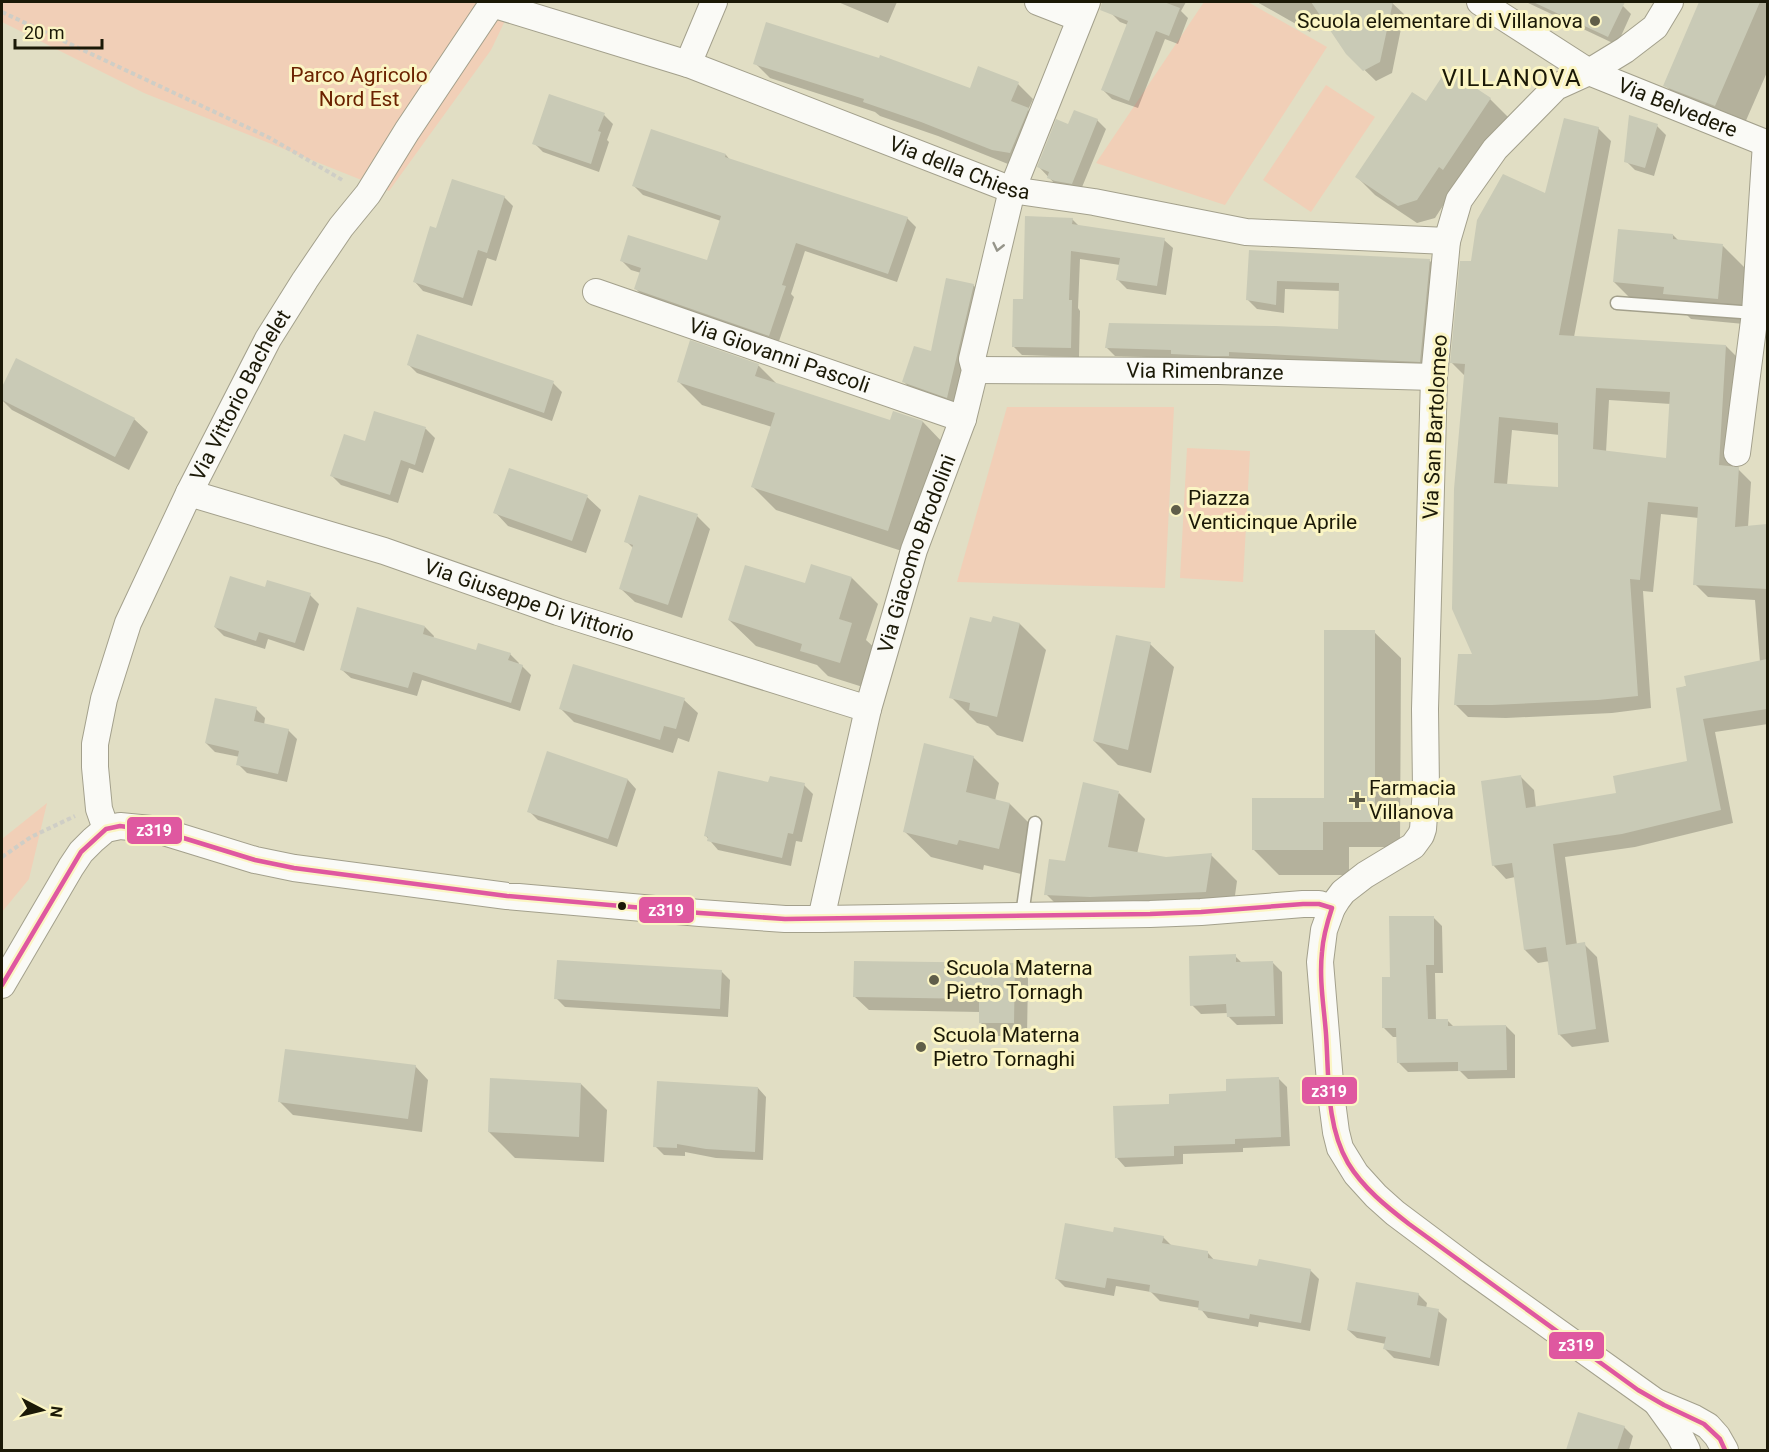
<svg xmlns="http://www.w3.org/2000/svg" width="1769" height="1452" viewBox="0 0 1769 1452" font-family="Roboto,sans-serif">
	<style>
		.green { fill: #f1cfb7 }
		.shadow { fill: #0003; fill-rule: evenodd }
		.building { fill: #c9cab6; fill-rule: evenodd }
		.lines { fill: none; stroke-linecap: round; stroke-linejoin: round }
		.lane-casing { stroke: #a3a08c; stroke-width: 15 }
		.street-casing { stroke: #a3a08c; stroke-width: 28 }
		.path { stroke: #cfcec6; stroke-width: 4; stroke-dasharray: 4.5 3; stroke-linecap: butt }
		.lane { stroke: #fafaf6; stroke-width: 12 }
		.street { stroke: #fafaf6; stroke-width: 26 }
		.bus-1-casing { stroke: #fbf5c4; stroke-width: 9 }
		.bus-1 { stroke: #df58a0; stroke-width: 4.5 }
		.oneway { stroke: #96958a }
		.poi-dot { fill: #605e49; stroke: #fbf5c4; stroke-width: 2 }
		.bus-dot { fill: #1b1907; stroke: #fbf5c4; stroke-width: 2 }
		.labels { text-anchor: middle; stroke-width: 6; stroke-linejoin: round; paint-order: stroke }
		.poi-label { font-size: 21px; fill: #1b1907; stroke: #fbf5c4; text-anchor: start }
		.park-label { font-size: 21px; fill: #6b2200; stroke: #fbf5c4 }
		.street-label { font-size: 21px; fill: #1b1907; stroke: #fbf5c4 }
		.quarter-label { font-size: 24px; letter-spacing: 1.5px; fill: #1b1907; stroke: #fbf5c4 }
		.line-badge { stroke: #fbf5c4; stroke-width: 2 }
		.badge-label { font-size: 16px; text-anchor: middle; font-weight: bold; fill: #fff }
	</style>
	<rect width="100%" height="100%" fill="#e1dec4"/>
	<path class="green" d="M2,2H514L491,50L389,191L144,93L2,22Z
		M1204,2H1248L1327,47L1225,205L1096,163Z
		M1326,85L1375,117L1311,212L1263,180Z
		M1007,407H1174L1165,588L957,582Z
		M1187,448L1250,451L1243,582L1180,578Z
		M47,803L29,879L2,912V839Z"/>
	<path class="shadow" d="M838,2H897L888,23Z
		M1115,2H1186L1181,11L1188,18L1178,44L1165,39L1138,108L1112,99L1103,90L1128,25L1120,22L1111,13Z
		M1257,2H1391L1404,14L1392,73L1376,81L1347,53L1320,13L1310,32Z
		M1526,2H1614L1623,6L1631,14L1617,45Z
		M1701,2H1768V70L1741,132L1691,111L1665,85Z
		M755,63L971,90L1018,84L1033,99L1028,110L1043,124L1025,168L1008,164L938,136L880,116L875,112L770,78Z
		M1447,71L1490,99L1508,117L1457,184L1435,218L1417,223L1375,195L1357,177L1426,103Z
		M604,115L613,124L607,140L609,142L599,172L543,152L534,143Z
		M1097,120L1106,129L1080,192L1057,186L1039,167L1069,126Z
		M1657,126L1666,135L1654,176L1635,170L1626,161Z
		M1598,128L1611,141L1574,337L1726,346L1739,359L1733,468L1738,469L1751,482L1748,527L1768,526V724L1715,732L1733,823L1635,847L1565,857L1577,945L1584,944L1597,957L1609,1042L1572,1047L1559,1034L1550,961L1538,963L1525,950L1515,877L1506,879L1493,865L1521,777L1534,790L1536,808L1617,795L1689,762L1677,689L1760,662L1755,600L1708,597L1695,584L1699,518L1661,514L1653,592L1643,591L1651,708L1612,713L1506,718L1468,717L1455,704L1475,656L1465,376L1452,363L1473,263L1546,195ZM1609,400L1671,404L1667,460L1606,452ZM1512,430L1560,435L1559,488L1507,485Z
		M652,131L726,155L731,161L907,218L916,227L897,282L805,251L791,294L794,297L778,344L645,298L636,289L641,273L631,270L622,261H708L721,221L643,195L634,186Z
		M504,197L513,206L496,261L487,258L472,306L423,291L415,282L437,230Z
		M1072,219L1079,226L1164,240L1173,248L1166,295L1127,289L1118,280L1120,265L1080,259L1078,308L1080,311L1079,357L1022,355L1013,346L1024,300Z
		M1673,235L1679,241L1723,246L1749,272L1744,324L1691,319L1684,312L1640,308L1614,282Z
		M1250,252L1430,261L1438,270L1429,370L1181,362L1177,358L1115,356L1107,348L1340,330L1341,291L1285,289L1284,313L1257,309L1248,300Z
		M973,285L982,294L956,405L913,391L904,382L932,353Z
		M691,342L759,366L778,385L891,422L894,412L923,422L946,446L911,554L776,510L753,487L772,427L702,405L678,381Z
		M17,360L134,419L148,432L129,470L12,410L2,400V390Z
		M408,364L553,383L562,392L552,421L417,373Z
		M375,413L426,429L435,438L423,473L409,468L398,503L341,485L332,476L366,442Z
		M587,497L601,510L586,553L508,526L495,512Z
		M697,516L710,529L682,618L635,602L621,589L634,549L626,541Z
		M852,578L878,604L866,640L877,650L866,688L828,676L817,665L756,646L729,620L806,585Z
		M266,589L310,595L319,604L304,651L268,639L265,649L224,636L215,627Z
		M994,618L1020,624L1046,650L1023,742L997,735L988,726L977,723L951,697Z
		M425,627L434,636L433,639L477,652L510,654L519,663L518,665L522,666L531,675L520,711L422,680L417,696L351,678L342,670Z
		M1374,632L1401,658L1400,847H1349V875H1279L1253,849L1325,799Z
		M1150,644L1174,667L1151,773L1118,765L1094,741Z
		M684,700L698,713L689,742L678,738L673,753L574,722L560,708Z
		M256,709L265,718L264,725L288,730L297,739L287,782L247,773L238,764L240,757L215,752L206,743Z
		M548,753L628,780L636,789L617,847L538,820L529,811Z
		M973,757L999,783L995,801L1010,804L1036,830L1025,875L984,865L983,870L931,857L904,831Z
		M770,784L804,785L813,794L802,842L796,841L791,866L718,850L706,836Z
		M1119,793L1145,819L1137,854L1166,858L1211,855L1237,881L1232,917L1072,920L1046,894L1066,863Z
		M1433,917L1442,926L1443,973H1435L1436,1021L1447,1020L1454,1027L1506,1026L1515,1035V1078L1468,1079L1460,1071L1408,1072L1399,1063L1398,1037H1393L1384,1028L1391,979Z
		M1235,956L1243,964L1273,963L1282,972L1283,1024L1237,1025L1228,1016V1013L1201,1014L1192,1005Z
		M1014,965L1028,978L1027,1036H994L980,1022V1012L869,1010L855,997Z
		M721,971L730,980L728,1017L565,1007L556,998Z
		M415,1066L428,1080L422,1132L293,1115L280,1102Z
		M1278,1078L1287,1087L1290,1146L1243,1148V1152L1183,1154V1164L1125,1167L1117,1158L1171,1106L1228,1093Z
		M581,1084L607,1110L604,1162L515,1158L489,1132Z
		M758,1088L766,1097L763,1160L716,1158L685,1152V1156L664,1155L655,1146Z
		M1114,1233L1163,1237L1172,1246L1208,1253L1215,1261L1258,1268L1310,1270L1319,1279L1310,1331L1259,1322L1258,1327L1208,1318L1200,1308L1160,1301L1151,1292L1116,1286L1114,1296L1065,1287L1056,1278Z
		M1418,1294L1427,1303L1426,1308L1438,1311L1447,1319L1439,1366L1394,1358L1385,1349L1386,1344L1357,1338L1348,1330Z
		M1579,1414L1624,1427L1633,1436L1629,1450H1568Z"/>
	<path class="building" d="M1102,2H1164L1180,8L1169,36L1156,31L1129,101L1101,90L1128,21L1100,10Z
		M1311,2H1393L1380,62L1363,71L1346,54Z
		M1533,2H1625L1608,37Z
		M1699,2H1760L1715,106L1663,86Z
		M766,22L879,58L880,55L970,88L978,66L1019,82L1011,101L1029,108L1010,153L992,150L921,122L863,102L864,99L753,64Z
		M1447,69L1491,98L1443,170L1439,167L1417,200L1398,206L1355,177L1412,92L1426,101Z
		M549,94L605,113L598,131L601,132L591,164L532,144Z
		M1074,110L1098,119L1072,184L1055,181L1047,178L1049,172L1037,167L1056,119L1068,124Z
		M1629,115L1658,124L1645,168L1624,162Z
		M1564,118L1599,127L1559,335L1726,345L1719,465L1739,467L1735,527L1767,524V589L1693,585L1698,507L1648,502L1640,580L1630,579L1638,696L1598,700L1492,705H1454L1458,654H1472L1452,609L1454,489L1465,364L1450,363L1460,261H1471L1477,220L1503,174L1545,193ZM1596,388L1670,392L1666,458L1593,449ZM1499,417L1558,423V487L1494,483Z
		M651,129L726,154L725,157L908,217L888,274L796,243L782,285L786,286L769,336L634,289L641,268L620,261L628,235L707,260L721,216L632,186Z
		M452,179L505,196L487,253L478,250L463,298L413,282L430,226L436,228Z
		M1025,216L1073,218L1072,224L1165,238L1157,286L1116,280L1120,258L1071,251L1069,300H1072L1071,348L1012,347L1013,299H1023Z
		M1618,229L1673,234V239L1723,244L1718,299L1663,294L1664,287L1613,282Z
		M1249,250L1430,259L1420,362L1229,352V356H1213L1171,354V350L1105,348L1109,323L1275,326L1338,329L1339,283L1277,281L1276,305L1246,300Z
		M946,278L974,284L947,398L902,382L914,346L931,351Z
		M417,334L554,381L544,413L407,365Z
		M690,340L759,364L755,376L890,420L893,411L923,421L888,531L751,487L775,413L677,382Z
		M16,358L135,418L115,457L2,400V387Z
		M374,411L426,427L415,465L401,460L390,495L330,476L344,434L365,441Z
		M509,468L588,495L572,541L493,513Z
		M639,495L698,514L668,605L619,589L633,545L624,542Z
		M811,564L852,577L839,619L852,623L840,663L800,651L802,644L728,620L745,565L805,583Z
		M230,576L265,587L267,580L311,593L295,643L259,632L256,641L214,627Z
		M357,607L425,626L423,634L476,650L478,643L511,653L508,660L523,665L511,703L413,672L408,688L340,670Z
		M993,616L1020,623L997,717L969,710L970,703L949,698L970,617L991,622Z
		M1324,630H1375V822H1323V850H1252V798H1324Z
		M1116,635L1151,642L1128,750L1093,741Z
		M1767,659V709L1703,719L1721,810L1622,834L1553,844L1566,945L1585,942L1596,1029L1558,1035L1546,947L1524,950L1512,863L1492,866L1481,781L1521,775L1526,808L1616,793L1613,776L1687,761L1676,688L1686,686L1684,676Z
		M573,664L685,698L676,729L664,726L660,740L559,709Z
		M215,698L257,707L254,721L289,729L278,774L236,765L239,751L205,743Z
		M924,743L974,756L966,792L1010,803L999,849L959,840L957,845L903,832Z
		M547,751L628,779L608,839L527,812Z
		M718,771L768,782L770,776L805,783L793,834L788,833L782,858L707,841L708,837L704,836Z
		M1083,782L1119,791L1108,847L1166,857L1212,853L1206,892L1090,897L1044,895L1049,859L1065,861Z
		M1389,916H1434V965H1426L1428,1019H1448V1026L1506,1025L1507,1070L1458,1071V1062L1397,1063L1396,1028H1382V977H1390Z
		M1236,954V962L1273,961L1275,1016L1227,1017L1226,1004L1190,1006L1189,956Z
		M557,960L722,970L720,1009L554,999Z
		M854,961L1015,963L1014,1023H979V999L853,997Z
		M285,1049L416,1065L408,1119L278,1102Z
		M1279,1077L1281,1137L1235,1139V1144L1174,1146V1156L1115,1158L1113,1106L1169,1104V1094L1226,1091V1079Z
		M490,1078L581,1083L579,1137L488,1132Z
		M657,1081L758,1087L755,1152L706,1149L677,1144V1148L653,1147Z
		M1065,1223L1113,1232L1114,1227L1164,1236L1162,1243L1208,1251V1258L1257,1266L1259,1259L1311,1269L1301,1323L1250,1314L1249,1319L1198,1310L1199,1301L1149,1292L1150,1285L1107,1278L1105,1288L1055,1279Z
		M1356,1282L1419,1293L1417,1305L1439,1309L1430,1358L1383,1349L1386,1337L1347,1330Z
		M1578,1412L1625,1426L1617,1450H1566Z"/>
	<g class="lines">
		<g class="lane-casing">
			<path id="lane" d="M1617,303L1755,313
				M1022,915L1035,823"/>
		</g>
		<g class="street-casing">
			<g id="street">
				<path d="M1038,2L1079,18"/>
				<path id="s1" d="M1480,2L1589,72L1768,144"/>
				<path d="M1670,2L1655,27L1625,50L1589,72L1556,87L1495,149L1459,200L1447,241L1434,377L1425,709L1426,789L1423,829L1421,835L1413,846L1365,875L1343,892L1337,900L1332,908L1324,930L1320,962L1331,1094L1336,1132L1340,1148L1356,1174L1376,1196L1395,1213L1471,1270L1656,1402L1694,1418L1708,1426L1717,1436L1725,1450"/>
				<path d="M688,64L714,2"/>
				<path id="s2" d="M596,292L963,419"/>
				<path id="s3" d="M975,370L1218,371L1434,377"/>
				<path d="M1737,453L1755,313L1766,143"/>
				<path id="s4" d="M189,493L384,551L558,612L868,709"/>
				<path id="s5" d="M106,829L99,809L95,767V744L104,699L128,623L189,493L268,339L305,280L341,227L368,194L407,131L492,4L688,64L1012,190L1094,202L1246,232L1447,241"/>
				<path id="s6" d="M821,919L868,709L914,550L963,419L975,370L972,359L1012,190L1087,2"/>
				<path d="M2,985L71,867L81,852L93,840L106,829L120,826L151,829L164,832L255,860L294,868L507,896L700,913L785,919H821L1150,914L1201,912L1303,904H1319L1332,908"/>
				<path d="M1656,1402L1679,1434L1687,1450"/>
			</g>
		</g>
		<path class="path" d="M2,12L270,138L344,181
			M2,857L31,837L75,816"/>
		<use href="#lane" class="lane"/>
		<use href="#street" class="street"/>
		<g class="bus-1-casing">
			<path id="bus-1" d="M1332,908C1327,923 1323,937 1322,952C1319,980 1324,1007 1326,1034C1329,1077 1326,1125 1348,1163C1363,1188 1387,1207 1409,1224L1638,1390L1664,1405L1704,1424L1720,1439L1725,1450
				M2,985L81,852L106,829L120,826L164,832L255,860L294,868L507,896L700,913L785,919L1150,914L1201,912L1303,904H1319L1332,908"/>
		</g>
		<use href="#bus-1" class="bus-1"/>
	</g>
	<defs><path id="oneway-chevron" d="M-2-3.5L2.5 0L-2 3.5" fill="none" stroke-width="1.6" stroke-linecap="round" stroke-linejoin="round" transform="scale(1.5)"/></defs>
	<use class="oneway" href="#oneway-chevron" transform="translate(998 247) rotate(103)"/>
	<g class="poi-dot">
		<circle cx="1595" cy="21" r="6"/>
		<circle cx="1176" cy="510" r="6"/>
		<path d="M1354 791h6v6h6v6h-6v6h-6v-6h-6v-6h6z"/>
		<circle cx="934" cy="980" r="6"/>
		<circle cx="921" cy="1047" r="6"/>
	</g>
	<circle class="bus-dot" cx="622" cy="906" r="5"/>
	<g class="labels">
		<g class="poi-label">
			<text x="1583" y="28" text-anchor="end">Scuola elementare di Villanova</text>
			<text x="1188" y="505">Piazza<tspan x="1188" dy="24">Venticinque Aprile</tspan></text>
			<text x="1369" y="795">Farmacia<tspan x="1369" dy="24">Villanova</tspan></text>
			<text x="946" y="975">Scuola Materna<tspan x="946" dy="24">Pietro Tornagh</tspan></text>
			<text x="933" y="1042">Scuola Materna<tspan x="933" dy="24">Pietro Tornaghi</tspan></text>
		</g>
		<g class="park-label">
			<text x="359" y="82">Parco Agricolo<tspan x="359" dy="24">Nord Est</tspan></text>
		</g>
		<g class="street-label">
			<text dy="7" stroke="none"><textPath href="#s1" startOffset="225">Via Belvedere</textPath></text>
			<text dy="7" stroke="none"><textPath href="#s5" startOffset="1428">Via della Chiesa</textPath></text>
			<text dy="7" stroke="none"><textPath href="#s2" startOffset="194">Via Giovanni Pascoli</textPath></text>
			<text dy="7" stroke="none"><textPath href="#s3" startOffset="230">Via Rimenbranze</textPath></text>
			<text dy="7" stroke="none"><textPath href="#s5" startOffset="466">Via Vittorio Bachelet</textPath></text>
			<text transform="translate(1435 427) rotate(-87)" y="7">Via San Bartolomeo</text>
			<text dy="7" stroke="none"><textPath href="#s6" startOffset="378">Via Giacomo Brodolini</textPath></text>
			<text dy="7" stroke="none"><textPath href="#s4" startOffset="357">Via Giuseppe Di Vittorio</textPath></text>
		</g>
		<g class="quarter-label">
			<text x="1512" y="86">VILLANOVA</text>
		</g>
	</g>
	<g class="line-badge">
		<rect x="126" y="816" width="57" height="29" rx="6" fill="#df58a0"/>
		<rect x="638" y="896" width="57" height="28" rx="6" fill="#df58a0"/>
		<rect x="1301" y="1076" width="57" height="29" rx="6" fill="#df58a0"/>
		<rect x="1548" y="1331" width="57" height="29" rx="6" fill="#df58a0"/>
	</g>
	<g class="badge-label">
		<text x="154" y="836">z319</text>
		<text x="666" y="916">z319</text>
		<text x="1329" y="1097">z319</text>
		<text x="1576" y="1351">z319</text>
	</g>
	<rect width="1769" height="1452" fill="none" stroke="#1b1907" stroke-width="6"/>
	<g transform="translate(42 1410) rotate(97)" stroke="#fbf5c4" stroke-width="4.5" paint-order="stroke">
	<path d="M0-4.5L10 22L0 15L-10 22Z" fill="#1b1907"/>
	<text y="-9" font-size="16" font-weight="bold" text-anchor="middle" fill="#1b1907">N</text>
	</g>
	<path d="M15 39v9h87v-9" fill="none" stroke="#1b1907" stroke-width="3"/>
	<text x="24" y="39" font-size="18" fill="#1b1907" stroke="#fbf5c4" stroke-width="4.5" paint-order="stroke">20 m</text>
</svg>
